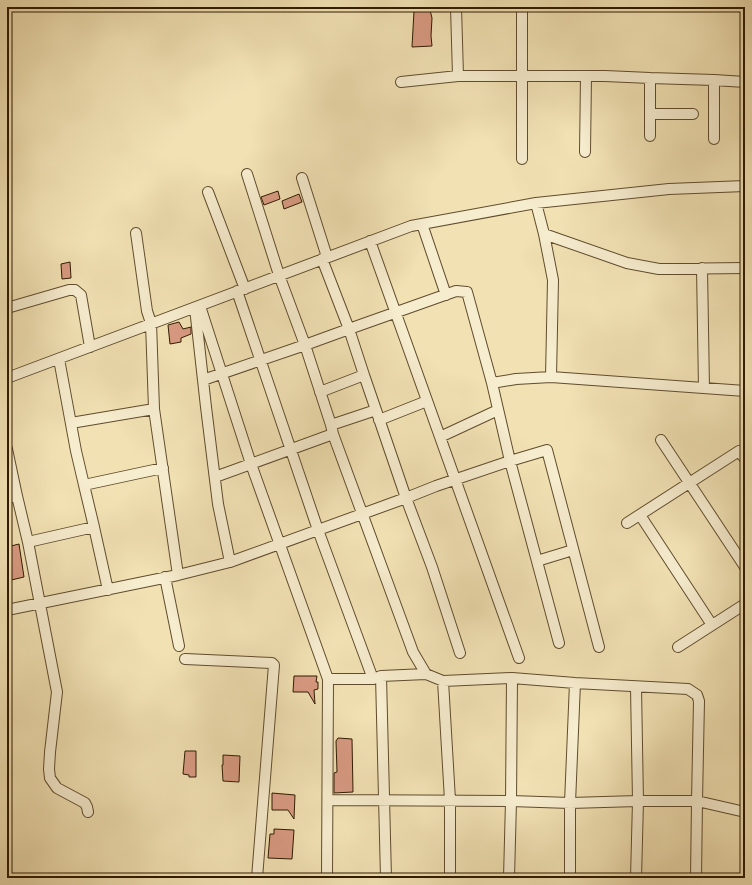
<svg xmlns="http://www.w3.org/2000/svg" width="752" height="885" viewBox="0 0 752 885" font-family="'IM FELL English',serif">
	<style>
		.building { fill: #d89a82; stroke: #2f1a00 }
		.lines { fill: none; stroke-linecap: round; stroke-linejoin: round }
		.minor-casing { stroke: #604c2d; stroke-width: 12 }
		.minor { stroke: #f6ecce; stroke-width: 10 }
	</style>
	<rect width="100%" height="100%" fill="#f1e1b3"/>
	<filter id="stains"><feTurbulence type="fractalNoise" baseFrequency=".005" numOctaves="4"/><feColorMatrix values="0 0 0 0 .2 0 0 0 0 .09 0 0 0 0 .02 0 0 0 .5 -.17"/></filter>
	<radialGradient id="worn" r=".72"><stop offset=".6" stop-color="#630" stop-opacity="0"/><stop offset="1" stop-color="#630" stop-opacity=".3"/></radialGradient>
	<path class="building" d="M419,9L430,10L432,18L431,36L432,46L412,47L414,11Z
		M278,191L280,199L264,205L261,197Z
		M299,194L302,202L284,209L282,201Z
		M70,262L71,278L62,279L61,264Z
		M179,322L183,329L191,327V334L181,338V342L170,344L168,325Z
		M19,544L24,577L7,581V547Z
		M294,676H317L316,682H318V689L314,690L315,704L308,692H293Z
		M338,738L352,739L353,792L334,793V773L337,772L336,741Z
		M185,751H196V777H189V775L183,774Z
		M223,755L240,756L239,782L223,781L222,765H223Z
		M272,793L295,795L294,819L288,810H272Z
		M274,829L294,830L292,859L268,858L270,834H274Z"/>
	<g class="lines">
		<g class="minor-casing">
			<path id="minor" d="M456,7L458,76H605L650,78V136
				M650,78L714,80V139
				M714,80L745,82
				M401,82L458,76
				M650,114H693
				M585,152L586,76
				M522,159V7
				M247,174L279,275L305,345L349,329L322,259
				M302,178L327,257
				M208,192L245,289
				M536,203L544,234L553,280L551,377
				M422,224L446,295
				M544,234L627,263L659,269L745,268
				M370,241L519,658
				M702,268L704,388
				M237,291L318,530L373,679
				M200,306L251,464L328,679L327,878
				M7,308L69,290H75L81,295L90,347
				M59,359L76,451L84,485L163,468
				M7,378L411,226L536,203L669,189L745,186
				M203,380L305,345L331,425L333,434L215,477
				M492,383L516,379L551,377L745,391
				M320,392L364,375L349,329L456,291L467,292L492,383L510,461L436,486L406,498L432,567L460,653
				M379,420L427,401
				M71,423L154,409
				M331,425L376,410L364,375
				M333,434L413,652L426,674
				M440,437L498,410
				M661,440L745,567
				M7,449L17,496
				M84,485L94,527
				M7,498L17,496L28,542L57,692L50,752L49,769L50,778L57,788L85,803L87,807L88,812
				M640,515L712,625
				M627,523L739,451L745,459
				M28,542L94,527L108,590
				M537,561L573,550
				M230,562L406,498L376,410
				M178,575L230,562L218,504L206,407L195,308
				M165,577L179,646
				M7,610L178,575L154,409L151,323L147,311L136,233
				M559,643L510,461L547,450L599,647
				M678,647L745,604
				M185,659L272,663L274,665L257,878
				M381,676L386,878
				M328,679H373L381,676L426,674L443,681L512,678L575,683L688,689L697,695L699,701L697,801L745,812
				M443,681L450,800V878
				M636,687L638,801L636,878
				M328,800L511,801L570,803L638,801H697L696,878
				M509,878L511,801L512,678
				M570,878V803L575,683"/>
		</g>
		<use href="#minor" class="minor"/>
	</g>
	<rect width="752" height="885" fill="none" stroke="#f1e1b3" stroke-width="24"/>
	<rect x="8" y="8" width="736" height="869" fill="none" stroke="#2f1a00" stroke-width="2"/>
	<rect x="12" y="12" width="728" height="861" fill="none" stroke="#2f1a00"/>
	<rect width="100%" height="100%" filter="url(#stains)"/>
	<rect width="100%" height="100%" fill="url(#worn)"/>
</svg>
